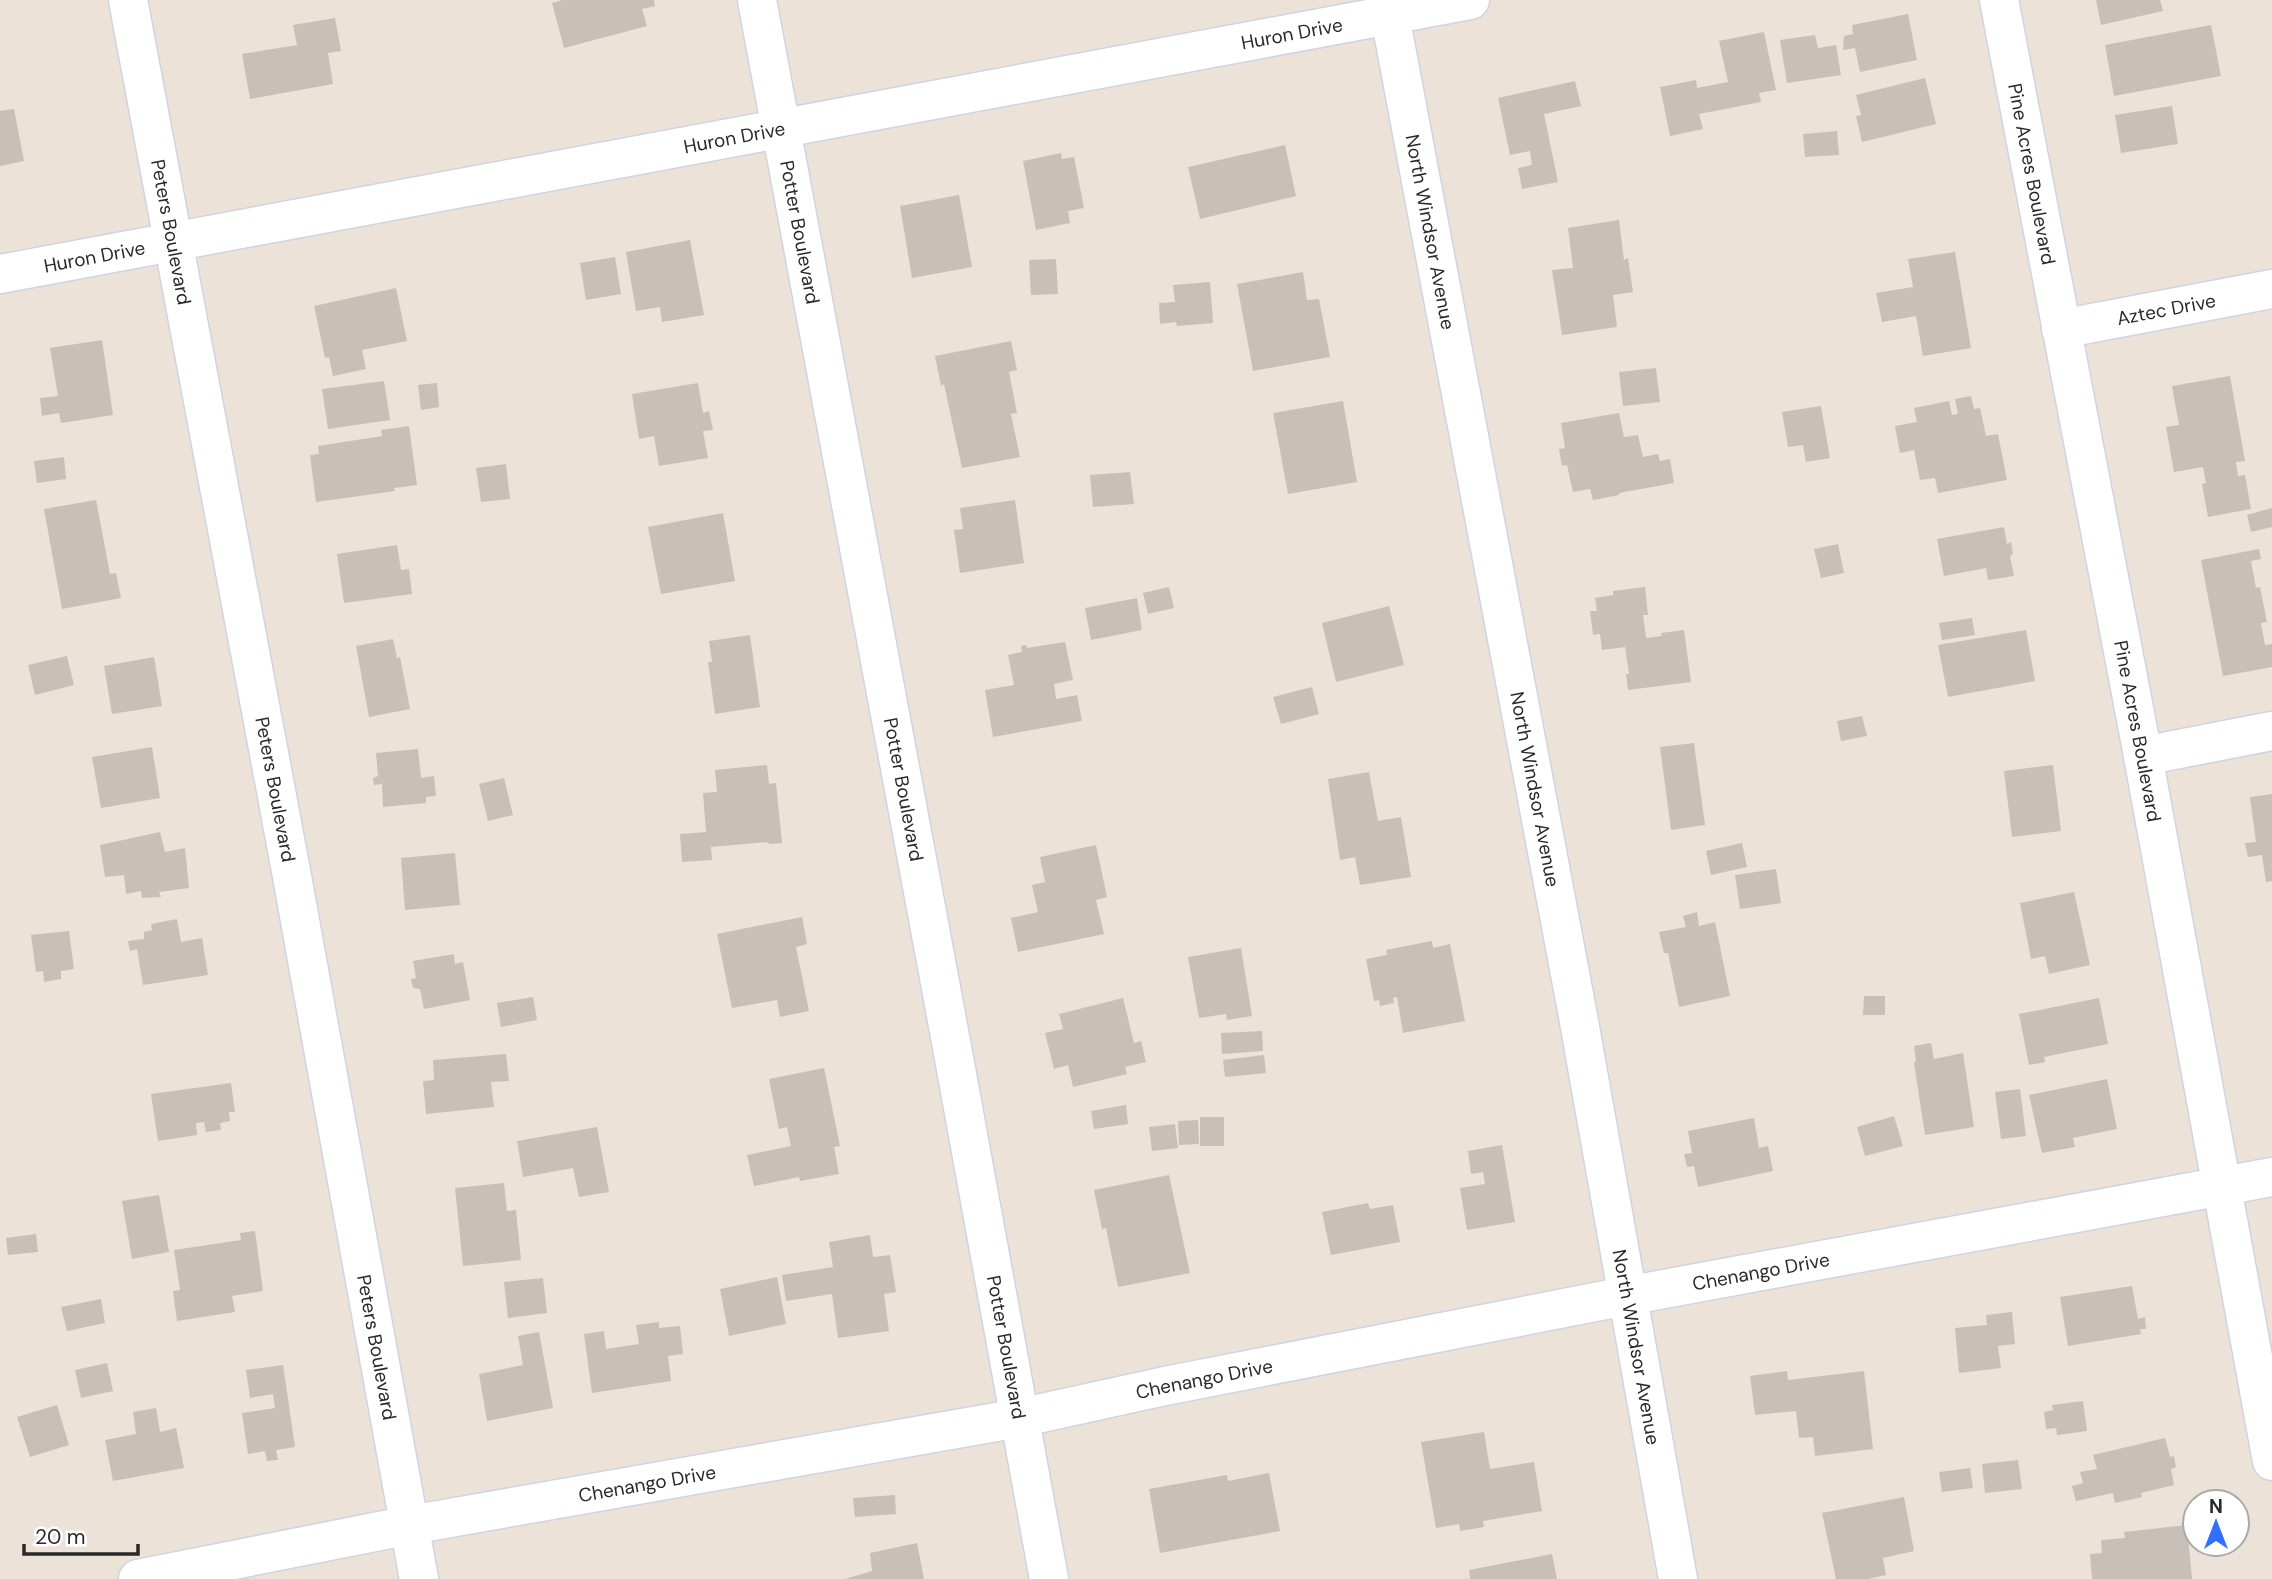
<svg xmlns="http://www.w3.org/2000/svg" width="2272" height="1579" viewBox="0 0 2272 1579" font-family="'DM Sans',sans-serif">
	<style>
		.building { fill: #c8bfb9 }
		.lines { fill: none; stroke-linecap: round; stroke-linejoin: round }
		.street-casing { stroke: #ced4e3; stroke-width: 41 }
		.street { stroke: #fff; stroke-width: 38 }
		.labels { text-anchor: middle; stroke-width: 5; stroke-linejoin: round; paint-order: stroke }
		.street-label { font-size: 19px; fill: #292929; stroke: #fff }
	</style>
	<rect width="100%" height="100%" fill="#ede2d8"/>
	<path class="building" d="M562,0H654L655,6L642,9L647,26L564,48L552,3Z
		M2096,0H2160L2163,11L2101,25Z
		M1908,14L1917,60L1860,72L1855,48L1843,50L1844,36L1853,34L1852,25Z
		M335,18L341,51L328,53L333,84L250,99L242,54L297,45L293,25Z
		M2211,25L2221,76L2114,96L2105,45Z
		M1764,32L1776,90L1759,93L1761,102L1699,114L1703,129L1670,136L1660,87L1696,80L1697,88L1728,82L1719,41Z
		M1815,35L1818,48L1836,45L1841,75L1787,83L1780,40Z
		M1925,78L1936,124L1862,142L1856,116L1861,115L1856,95Z
		M1575,81L1581,106L1544,114L1558,182L1522,189L1518,168L1532,165L1530,151L1510,155L1498,98Z
		M2172,106L2178,144L2121,153L2115,115Z
		M14,109L24,161L0,166V111Z
		M1837,131L1839,155L1805,157L1803,134Z
		M1285,145L1296,196L1200,219L1188,167Z
		M1061,153L1062,159L1074,157L1084,208L1068,211L1070,223L1036,230L1023,161Z
		M959,195L972,267L912,278L900,206Z
		M1619,220L1624,260L1628,258L1633,292L1613,295L1617,327L1562,335L1552,270L1573,268L1568,228Z
		M690,240L704,315L662,322L660,307L636,311L626,252Z
		M1955,252L1971,348L1923,356L1916,316L1882,322L1876,293L1913,287L1908,259Z
		M615,257L621,294L586,300L580,263Z
		M1056,259L1058,294L1031,295L1029,260Z
		M1303,272L1307,300L1319,299L1330,357L1253,371L1237,284Z
		M1210,282L1213,323L1177,326L1176,322L1160,324L1159,303L1175,302L1173,285Z
		M396,288L407,341L362,350L366,369L333,376L329,357L325,358L314,306Z
		M102,340L113,415L61,423L59,413L42,416L40,398L58,396L50,348Z
		M1011,341L1017,370L1009,372L1017,413L1011,414L1020,457L962,468L944,384L941,386L935,356Z
		M1656,368L1660,402L1623,406L1619,372Z
		M2230,376L2245,461L2236,462L2238,476L2245,475L2251,509L2208,517L2202,484L2206,483L2203,467L2174,472L2166,427L2179,425L2172,386Z
		M384,381L390,420L328,429L322,389Z
		M437,383L439,407L421,410L418,385Z
		M698,383L703,413L709,411L713,430L703,431L708,458L659,466L654,436L639,439L632,394Z
		M1971,396L1974,409L1980,408L1986,436L1998,434L2007,480L1938,493L1935,478L1920,480L1914,450L1900,453L1895,426L1917,422L1914,408L1949,401L1952,415L1958,414L1955,399Z
		M1343,401L1357,482L1288,494L1273,413Z
		M1821,406L1830,458L1806,462L1803,445L1788,447L1782,412Z
		M1619,413L1624,437L1638,435L1643,457L1658,454L1660,461L1670,459L1674,483L1619,493V495L1593,500L1590,489L1573,492L1567,465L1562,466L1559,449L1565,448L1561,423Z
		M409,426L417,485L394,488L395,491L316,502L310,455L319,454L318,446L382,436L381,430Z
		M64,457L66,479L37,483L34,461Z
		M506,464L510,499L481,502L476,468Z
		M1130,472L1134,504L1093,507L1090,475Z
		M96,500L110,574L116,573L121,598L62,609L44,509Z
		M1015,500L1024,563L960,573L954,530L963,529L960,508Z
		M2272,508V527L2251,532L2247,515Z
		M723,513L735,581L661,594L648,527Z
		M2004,527L2007,544L2011,542L2013,554L2010,556L2014,576L1988,580L1986,568L1944,576L1937,539Z
		M1838,544L1844,573L1821,578L1814,549Z
		M397,545L401,570L409,569L412,594L344,603L337,554Z
		M2259,549L2261,559L2251,561L2256,588L2260,587L2267,622L2261,623L2265,645L2272,644V667L2223,676L2201,560Z
		M1169,587L1174,608L1148,614L1143,593Z
		M1645,587L1648,615H1643L1646,638L1662,636L1661,633L1684,630L1691,682L1628,690L1626,674H1629L1625,647L1602,650L1600,634L1593,635L1590,611H1597L1595,598L1613,595V591Z
		M1137,598L1142,630L1091,640L1085,608Z
		M1389,606L1404,665L1336,682L1322,623Z
		M1972,618L1975,635L1942,640L1939,623Z
		M2026,630L2035,681L1948,697L1938,645Z
		M750,635L760,707L715,714L708,662H712L709,641Z
		M393,639L397,658L400,657L410,709L369,717L356,646Z
		M1065,642L1073,680L1054,684L1056,699L1077,695L1082,721L993,737L985,690L1014,685L1008,655L1022,652L1021,646L1026,645L1027,648Z
		M67,656L74,685L35,695L28,665Z
		M154,657L162,706L112,714L104,666Z
		M1312,687L1319,714L1281,724L1273,697Z
		M1862,716L1867,736L1841,741L1837,721Z
		M1694,743L1705,825L1671,830L1660,747Z
		M152,747L160,798L101,808L92,757Z
		M418,749L421,778L434,776L436,796L426,797V803L383,807L382,784L374,785L373,778L378,776L376,753Z
		M767,765L769,784L776,783L782,843L769,844L768,842L711,847L712,860L682,862L680,834L706,832L703,793L717,792L715,770Z
		M2053,765L2061,831L2012,837L2004,771Z
		M1369,772L1378,821L1401,817L1411,877L1360,885L1355,857L1340,860L1328,779Z
		M504,778L513,815L488,821L479,784Z
		M2272,794V881L2266,882L2262,855L2248,857L2245,843L2256,842L2250,797Z
		M160,832L165,852L185,848L189,888L159,892L161,897L142,898L141,891L126,894L124,875L105,877L100,845Z
		M1742,843L1747,867L1711,875L1706,851Z
		M1096,845L1107,897L1096,900L1104,934L1018,952L1011,918L1038,912L1032,885L1045,882L1040,857Z
		M455,853L460,905L405,910L401,858Z
		M1776,869L1781,903L1740,909L1735,875Z
		M2074,892L2090,965L2049,974L2045,956L2031,959L2020,903Z
		M1697,912L1699,926L1715,922L1730,996L1679,1007L1668,953H1664L1659,932L1686,927L1683,916Z
		M802,917L807,944L796,947L809,1011L780,1017L777,1000L732,1008L717,934Z
		M177,919L181,942L202,938L208,975L143,985L137,949L130,951L128,941L144,939V932L152,930L151,924Z
		M69,931L74,969L61,971V979L44,982L43,971L36,972L31,935Z
		M1432,941L1433,948L1450,944L1465,1021L1403,1033L1397,997L1393,998L1394,1003L1380,1006L1379,1000L1374,1001L1366,959L1387,955L1386,950Z
		M1241,948L1252,1016L1227,1020L1226,1014L1199,1018L1188,957Z
		M454,954L455,964L463,962L470,1000L424,1009L420,989L413,988L411,979L416,978L413,961Z
		M1864,996H1885V1015H1863Z
		M533,997L537,1020L501,1027L497,1003Z
		M1123,998L1134,1043L1141,1041L1146,1062L1125,1067L1127,1074L1073,1087L1068,1065L1054,1069L1045,1033L1063,1029L1059,1014Z
		M2099,998L2108,1044L2044,1057L2045,1062L2029,1065L2019,1014Z
		M1262,1031L1263,1051L1222,1054L1221,1033Z
		M1931,1043L1934,1059L1963,1053L1974,1127L1925,1135L1914,1063L1916,1061L1914,1046Z
		M506,1054L509,1081L491,1082L494,1107L426,1114L423,1081L434,1080L433,1060Z
		M1264,1055L1266,1073L1225,1077L1223,1060Z
		M824,1068L840,1146L834,1147L839,1174L800,1181L799,1177L754,1186L747,1155L791,1146L787,1127L779,1129L769,1079Z
		M2107,1079L2117,1129L2073,1138L2075,1147L2042,1153L2029,1095Z
		M231,1083L235,1112H229L230,1121L220,1123L221,1130L206,1132L204,1122L196,1123L197,1135L158,1141L151,1094Z
		M2020,1089L2026,1136L2001,1139L1995,1092Z
		M1126,1105L1128,1124L1094,1129L1091,1111Z
		M1894,1116L1903,1146L1865,1156L1857,1127Z
		M1200,1117H1224V1146H1200Z
		M1754,1118L1759,1148L1768,1146L1773,1171L1698,1187L1694,1166L1687,1167L1684,1154L1692,1153L1688,1131Z
		M1198,1120L1199,1144L1179,1145L1178,1121Z
		M1175,1124L1178,1148L1152,1151L1149,1127Z
		M597,1127L609,1192L579,1197L573,1168L523,1177L517,1141Z
		M1502,1145L1515,1222L1467,1230L1460,1188L1485,1184L1483,1172L1471,1174L1468,1151Z
		M1169,1175L1190,1273L1118,1287L1106,1228L1102,1229L1094,1190Z
		M504,1183L507,1211L516,1210L521,1260L463,1266L455,1188Z
		M159,1195L169,1252L132,1259L122,1201Z
		M1368,1203L1370,1209L1393,1205L1400,1242L1331,1255L1322,1212Z
		M255,1231L263,1291L232,1296L235,1312L177,1321L173,1291L180,1290L174,1250L241,1240L240,1233Z
		M36,1234L38,1252L8,1255L6,1238Z
		M870,1235L873,1257L890,1255L896,1292L884,1294L889,1331L838,1338L832,1294L786,1301L782,1275L833,1267L829,1242Z
		M777,1277L786,1324L729,1336L720,1289Z
		M543,1278L547,1313L508,1318L504,1282Z
		M2132,1286L2138,1319L2145,1317L2146,1329H2140L2141,1334L2068,1346L2060,1297Z
		M101,1299L105,1323L67,1331L61,1307Z
		M2012,1312L2015,1344L1998,1346L2001,1368L1959,1373L1955,1328L1987,1325L1986,1315Z
		M659,1322V1328L680,1326L683,1354L668,1356L671,1381L592,1393L584,1334L604,1331L606,1349L639,1344L636,1325Z
		M539,1332L553,1408L487,1421L479,1374L523,1365L518,1336Z
		M107,1363L113,1391L81,1398L75,1370Z
		M283,1365L295,1447L276,1450L278,1460L267,1461L265,1451L248,1454L242,1413L275,1408L273,1394L250,1398L246,1370Z
		M1787,1371L1788,1380L1864,1371L1873,1449L1815,1456L1813,1437L1799,1438L1796,1411L1755,1415L1750,1376Z
		M2083,1401L2087,1431L2057,1435L2056,1428L2046,1429L2044,1412L2053,1410L2052,1405Z
		M57,1405L69,1445L30,1457L17,1417Z
		M156,1408L160,1432L176,1428L184,1468L113,1481L105,1440L136,1434L133,1412Z
		M1484,1432L1490,1469L1534,1462L1542,1511L1483,1521L1484,1527L1460,1531L1459,1524L1436,1528L1421,1442Z
		M2165,1438L2170,1457L2174,1456L2176,1467L2171,1469L2174,1485L2141,1493L2142,1497L2115,1503L2113,1493L2076,1501L2072,1486L2083,1483L2080,1472L2097,1469L2093,1455Z
		M2018,1460L2022,1489L1985,1493L1982,1464Z
		M1970,1468L1973,1488L1942,1492L1939,1472Z
		M1269,1473L1280,1531L1160,1553L1149,1489L1227,1475L1228,1481Z
		M895,1495L896,1514L855,1517L853,1498Z
		M1904,1497L1914,1551L1883,1558L1886,1575L1868,1579H1836L1822,1513Z
		M2187,1525L2192,1579H2092L2090,1554L2102,1553L2101,1540L2125,1538L2124,1532Z
		M917,1543L924,1579H845L872,1571L870,1553Z
		M1552,1554L1557,1579H1470L1469,1570Z"/>
	<g class="lines">
		<g class="street-casing">
			<g id="street">
				<path id="s1" d="M128,0L291,871L419,1579"/>
				<path id="s2" d="M757,0L952,1047L1049,1579"/>
				<path id="s3" d="M1387,0L1578,1016L1678,1579"/>
				<path id="s4" d="M1999,0L2143,756L2272,1461"/>
				<path id="s5" d="M0,274L1470,0"/>
				<path id="s6" d="M2061,329L2272,289"/>
				<path d="M2143,756L2272,731"/>
				<path id="s7" d="M138,1579L410,1525L1019,1418L1165,1386L1626,1296L2272,1177"/>
			</g>
		</g>
		<use href="#street" class="street"/>
	</g>
	<g class="labels">
		<g class="street-label">
			<text dy="7" stroke="none"><textPath href="#s5" startOffset="1314">Huron Drive</textPath></text>
			<text dy="7" stroke="none"><textPath href="#s5" startOffset="747">Huron Drive</textPath></text>
			<text dy="7" stroke="none"><textPath href="#s4" startOffset="177">Pine Acres Boulevard</textPath></text>
			<text dy="7" stroke="none"><textPath href="#s1" startOffset="236">Peters Boulevard</textPath></text>
			<text dy="7" stroke="none"><textPath href="#s2" startOffset="236">Potter Boulevard</textPath></text>
			<text dy="7" stroke="none"><textPath href="#s3" startOffset="236">North Windsor Avenue</textPath></text>
			<text dy="7" stroke="none"><textPath href="#s5" startOffset="96">Huron Drive</textPath></text>
			<text dy="7" stroke="none"><textPath href="#s6" startOffset="107">Aztec Drive</textPath></text>
			<text dy="7" stroke="none"><textPath href="#s4" startOffset="744">Pine Acres Boulevard</textPath></text>
			<text dy="7" stroke="none"><textPath href="#s1" startOffset="803">Peters Boulevard</textPath></text>
			<text dy="7" stroke="none"><textPath href="#s2" startOffset="803">Potter Boulevard</textPath></text>
			<text dy="7" stroke="none"><textPath href="#s3" startOffset="803">North Windsor Avenue</textPath></text>
			<text dy="7" stroke="none"><textPath href="#s7" startOffset="1652">Chenango Drive</textPath></text>
			<text dy="7" stroke="none"><textPath href="#s1" startOffset="1370">Peters Boulevard</textPath></text>
			<text dy="7" stroke="none"><textPath href="#s2" startOffset="1370">Potter Boulevard</textPath></text>
			<text dy="7" stroke="none"><textPath href="#s3" startOffset="1370">North Windsor Avenue</textPath></text>
			<text dy="7" stroke="none"><textPath href="#s7" startOffset="1085">Chenango Drive</textPath></text>
			<text dy="7" stroke="none"><textPath href="#s7" startOffset="518">Chenango Drive</textPath></text>
		</g>
	</g>
	<g transform="translate(2216 1523)"><circle r="33" fill="#ffffff" stroke="#a9a9a9" stroke-width="2"/>
	<path d="M0-5L12 26L0 18L-12 26Z" fill="#336fff"/>
	<text y="-10" font-size="19" font-weight="bold" text-anchor="middle" fill="#292929">N</text>
	</g>
	<path d="M24 1544v10h114v-10" fill="none" stroke="#292929" stroke-width="3.5"/>
	<text x="35" y="1544" font-size="21" fill="#292929" stroke="#ffffff" stroke-width="5" paint-order="stroke">20 m</text>
</svg>
